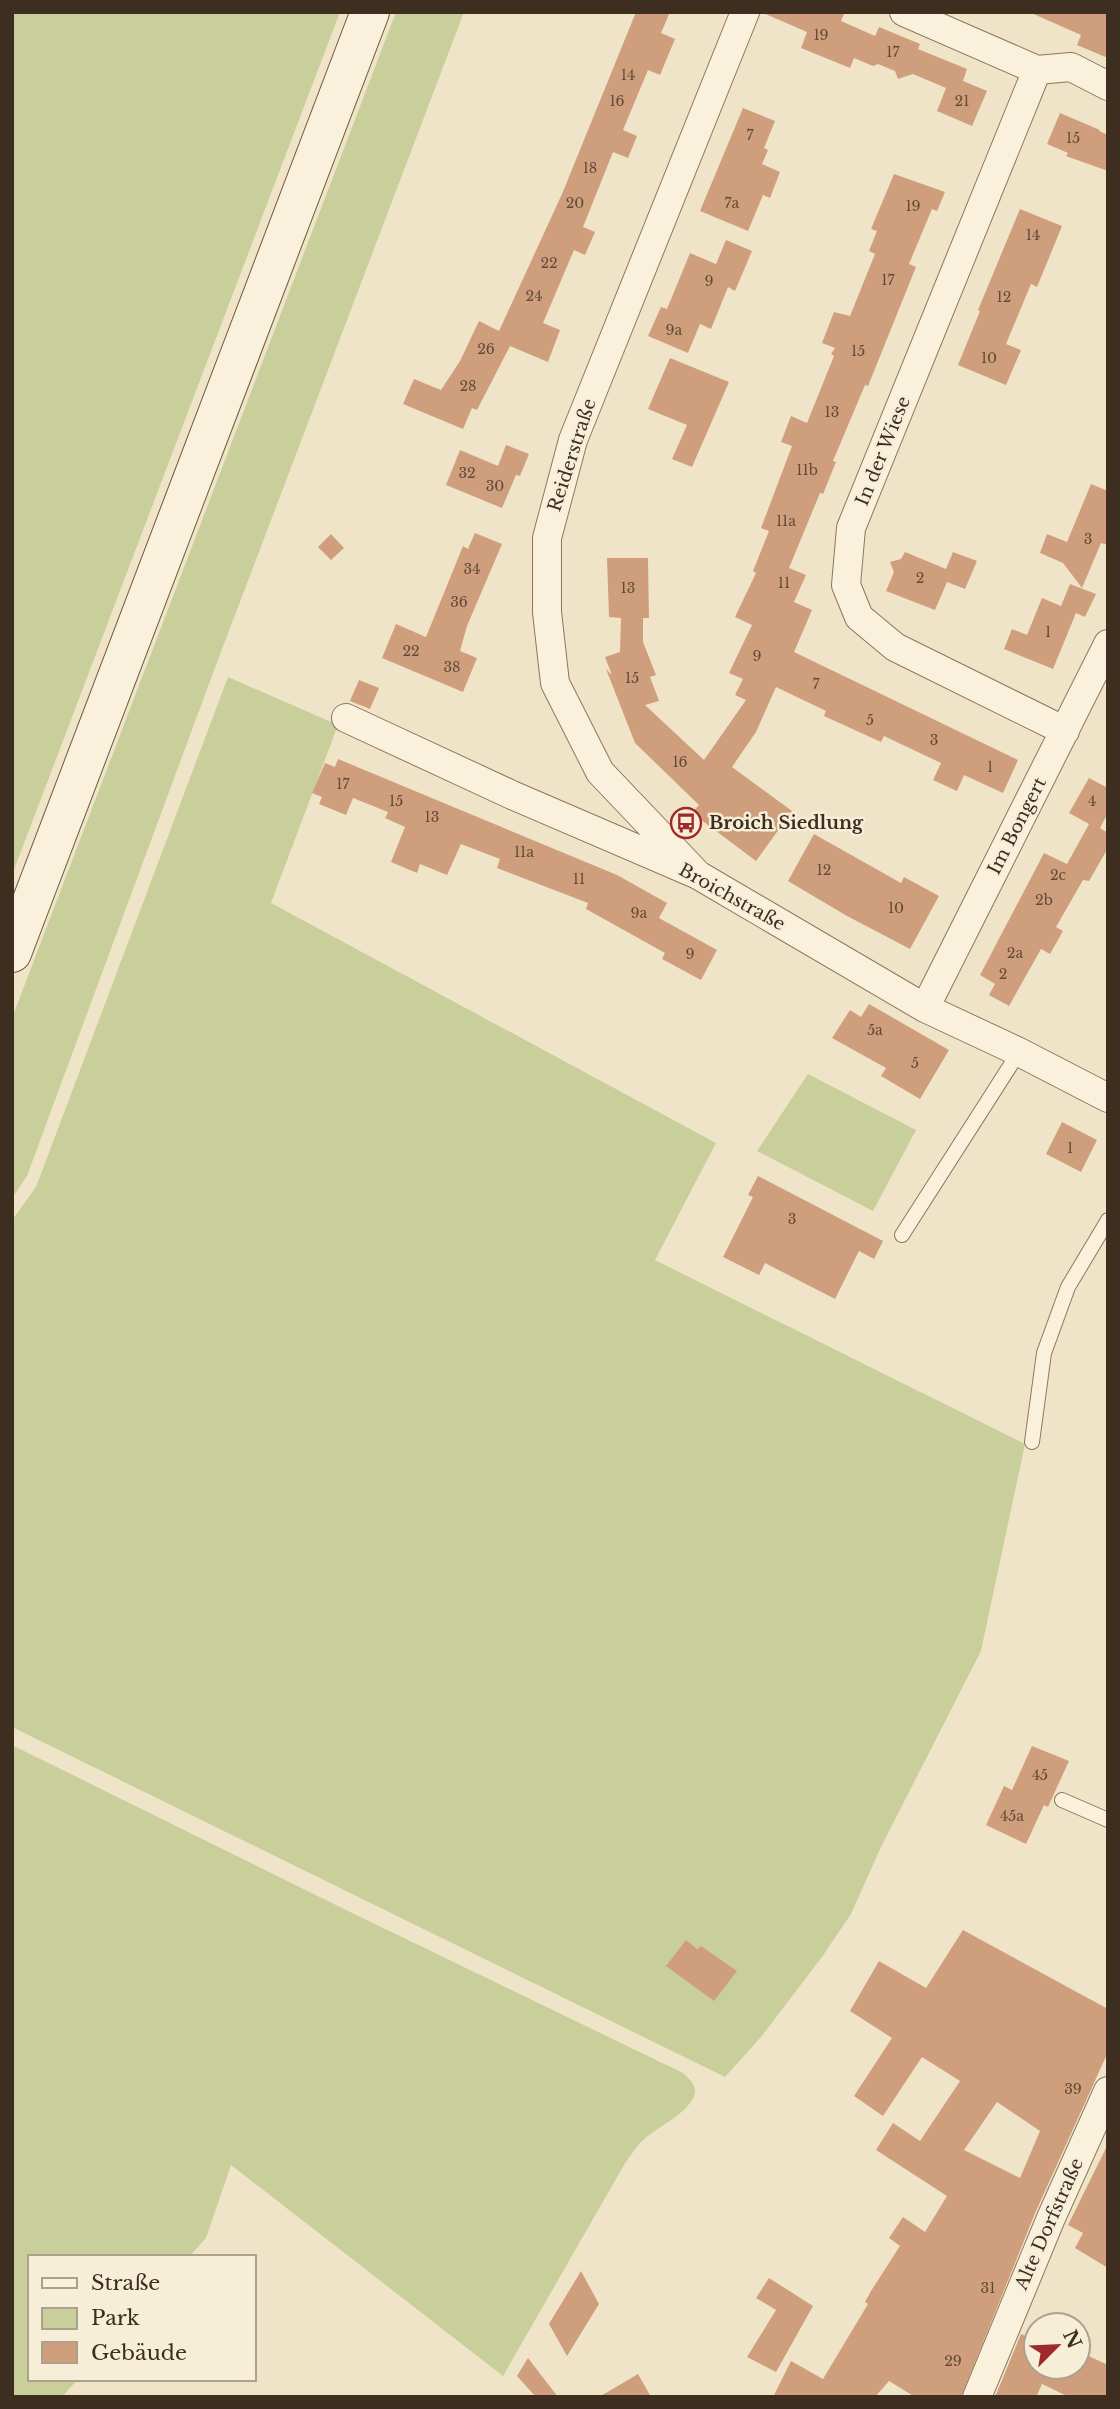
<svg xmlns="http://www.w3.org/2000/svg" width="1120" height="2409" viewBox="0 0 1120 2409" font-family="'Libre Baskerville',serif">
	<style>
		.green { fill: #c9cf9b }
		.building { fill: #cf9f7d; fill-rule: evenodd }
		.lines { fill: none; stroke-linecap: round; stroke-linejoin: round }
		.service-casing { stroke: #8d765c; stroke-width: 16 }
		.minor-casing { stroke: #8d765c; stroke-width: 30 }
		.secondary-casing { stroke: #6f573f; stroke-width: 40 }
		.service { stroke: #faf1dc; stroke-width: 14 }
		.minor { stroke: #faf1dc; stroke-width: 28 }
		.secondary { stroke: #faf1dc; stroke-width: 38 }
		.labels { text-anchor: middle; stroke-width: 5; stroke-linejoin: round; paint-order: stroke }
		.number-label { font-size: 14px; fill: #624a37 }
		.street-label { font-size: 18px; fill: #3d2e20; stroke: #f7eed8 }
		.poi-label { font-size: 18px; font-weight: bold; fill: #3d2e20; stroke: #f7eed8; text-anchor: start }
	</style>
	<rect width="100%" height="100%" fill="#f0e4c8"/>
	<path class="green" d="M12,12H340L12,875Z
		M396,12H464L213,673L27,1176L12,1198V1018Z
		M228,677L338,725L271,903L716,1143L655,1260L1025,1444L981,1651L881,1847L851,1914L822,1957L761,2037L725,2077L12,1727V1220L36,1187Z
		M808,1074L916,1130L873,1211L757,1151Z
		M12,1745L346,1910L683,2073C690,2079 698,2087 694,2096C687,2115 654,2128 640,2143C634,2150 629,2158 624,2165L503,2376L231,2165L206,2238L189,2257H30V2379H78L62,2397H12Z"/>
	<path class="building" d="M636,12H670L661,33L675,39L660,75L648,70L623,130L637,136L628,158L613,152L583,227L595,232L585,255L574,250L543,323L560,330L548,362L510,346L477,410L472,408L463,429L403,404L414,379L441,390L460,361L479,321L499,331L562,194Z
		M761,12H845L841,21L875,36L879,27L920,44L918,49L967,69L963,81L987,91L972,126L937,111L946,88L913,74L898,79L895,71L878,64L873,66L854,58L850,68L801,48L807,32Z
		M1029,12H1108V58L1077,45L1081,35Z
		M743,108L775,121L764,148L768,150L762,164L780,172L770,198L763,195L748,231L700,211Z
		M1060,113L1100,130L1099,131L1108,135V171L1066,156L1068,153L1047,144Z
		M894,174L945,192L937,211L932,209L909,264L916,267L868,386L865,385L833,461L836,462L823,494L820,493L789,568L806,575L794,602L812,610L794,652L1018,760L1003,793L964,775L957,791L933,780L941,763L884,736L881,742L824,716L826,711L776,687L756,732L732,767L792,811L756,861L692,813L699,805L635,743L606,669L612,675L605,657L620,652L621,618L609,617L607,558H648L649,618H643V642L656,675L650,677L659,701L645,705L704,760L746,700L735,695L743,679L729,673L752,625L735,617L756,573L753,571L769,531L761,528L792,446L781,442L791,416L807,423L834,356L831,354L835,348L822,343L834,312L850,316L875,254L869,251L877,231L871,229Z
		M1020,209L1062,226L1037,287L1031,284L1006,344L1021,350L1006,385L958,365L980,311L978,310Z
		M726,240L752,251L735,291L728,287L711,329L700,324L688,353L648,336L661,307L667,309L690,253L716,264Z
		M670,358L729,382L692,467L672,459L687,425L648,409Z
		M506,445L529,454L520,476L516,475L502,508L446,485L460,450L498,466Z
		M1091,484L1108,491V545L1101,543L1082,588L1063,563L1040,553L1047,534L1067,542Z
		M475,533L502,544L467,626L460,651L477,658L463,692L382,658L396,624L426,637L463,546L468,549Z
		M331,534L344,548L331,560L318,547Z
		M905,552L946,569L953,552L977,561L965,589L947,582L935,610L886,591L894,572L890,562L901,559Z
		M1070,584L1096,594L1085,617L1076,613L1053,669L1004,649L1012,629L1027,635L1042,598L1061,606Z
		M359,680L379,688L370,709L350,701Z
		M338,759L617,875L667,903L659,918L717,950L701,980L662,959L665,953L586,909L588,903L497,868L500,859L461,844L447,875L420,864L417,873L391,862L405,827L385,818L388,812L353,798L346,815L319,804L322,797L312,793L325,763L335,767Z
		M1089,778L1108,788V813L1100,828L1108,833V848L1089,881L1083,880L1056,927L1063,931L1050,954L1041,949L1009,1006L989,995L995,984L980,975L1044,853L1067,864L1089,824L1069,813Z
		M814,834L901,883L904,877L939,896L910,949L847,916L788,881Z
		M869,1004L949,1050L920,1099L881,1076L886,1068L832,1038L850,1010L861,1017Z
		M1062,1122L1097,1140L1081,1172L1046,1154Z
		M758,1176L883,1241L874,1259L859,1251L835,1299L765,1263L759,1275L723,1257L753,1197L748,1195Z
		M1032,1746L1069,1761L1048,1807L1044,1805L1026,1844L986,1825L1004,1786L1012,1790Z
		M963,1930L1108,2009V2052L1036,2211L961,2397H915L889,2381L875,2397H773L791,2361L823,2379L868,2304L865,2302L871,2291L900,2246L889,2238L903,2217L925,2232L947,2196L876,2150L893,2123L920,2141L960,2081L922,2057L883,2116L854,2096L892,2038L850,2011L879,1961L926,1988ZM997,2102L1040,2131L1020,2178L964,2150Z
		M686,1940L697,1949L701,1946L737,1971L714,2001L666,1966Z
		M1108,2144V2268L1075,2248L1083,2233L1068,2225Z
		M581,2271L599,2304L567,2356L549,2324Z
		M769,2278L813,2306L776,2372L747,2357L776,2310L756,2298Z
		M1021,2334L1036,2340V2367H1078V2351L1108,2365V2397H1069L1042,2384L1036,2397H995Z
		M528,2358L558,2397H536L517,2376Z
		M638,2374L651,2397H599Z"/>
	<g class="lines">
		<g class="service-casing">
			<path id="service" d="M902,1235L1019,1052
				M1032,1442L1044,1353L1068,1287L1108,1220
				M1062,1800L1108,1820"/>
		</g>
		<g class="minor-casing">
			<path id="minor" d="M904,12L1037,70L1071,67L1108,86
				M1037,70L851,528L846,585L859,617L895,647L1065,731
				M346,718L512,795L698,875L925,1008L1019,1052L1108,1098
				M698,875L600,772L555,683L547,612V538L573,440L745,12
				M925,1008L1108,644
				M977,2397L1051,2218L1108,2091"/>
		</g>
		<g class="secondary-casing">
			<path id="secondary" d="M12,953L370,12"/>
		</g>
		<use href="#service" class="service"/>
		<use href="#minor" class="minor"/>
		<use href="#secondary" class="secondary"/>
	</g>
	<defs>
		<g id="bus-ring" transform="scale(1.575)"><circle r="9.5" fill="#f7eed8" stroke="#9e2a2b" stroke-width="1.5"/><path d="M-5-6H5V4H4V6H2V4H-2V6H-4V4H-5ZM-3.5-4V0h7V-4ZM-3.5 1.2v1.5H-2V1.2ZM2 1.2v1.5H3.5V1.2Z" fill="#9e2a2b"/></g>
	</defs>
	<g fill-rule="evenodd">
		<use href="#bus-ring" x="686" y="823"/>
	</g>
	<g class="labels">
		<g class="number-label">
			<text x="821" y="40">19</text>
			<text x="893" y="57">17</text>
			<text x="628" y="80">14</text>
			<text x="617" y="106">16</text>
			<text x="962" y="106">21</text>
			<text x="750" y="140">7</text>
			<text x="1073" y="143">15</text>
			<text x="590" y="173">18</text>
			<text x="575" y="208">20</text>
			<text x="732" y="208">7a</text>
			<text x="913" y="211">19</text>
			<text x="1033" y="240">14</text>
			<text x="549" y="268">22</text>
			<text x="888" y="285">17</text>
			<text x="709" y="286">9</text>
			<text x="534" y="301">24</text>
			<text x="1004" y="302">12</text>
			<text x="674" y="335">9a</text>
			<text x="486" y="354">26</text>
			<text x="858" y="356">15</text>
			<text x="989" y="363">10</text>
			<text x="468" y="391">28</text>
			<text x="832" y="417">13</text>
			<text x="807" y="475">11b</text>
			<text x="467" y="478">32</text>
			<text x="495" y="491">30</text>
			<text x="786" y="526">11a</text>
			<text x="1088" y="544">3</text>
			<text x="472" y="574">34</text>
			<text x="920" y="583">2</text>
			<text x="784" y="588">11</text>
			<text x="628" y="593">13</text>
			<text x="459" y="607">36</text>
			<text x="1048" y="637">1</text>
			<text x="411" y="656">22</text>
			<text x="757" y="661">9</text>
			<text x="452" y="672">38</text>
			<text x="632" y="683">15</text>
			<text x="816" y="689">7</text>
			<text x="870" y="725">5</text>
			<text x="934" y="745">3</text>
			<text x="680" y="767">16</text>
			<text x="990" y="772">1</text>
			<text x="343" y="789">17</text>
			<text x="396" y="806">15</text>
			<text x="1092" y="806">4</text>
			<text x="432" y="822">13</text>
			<text x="524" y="857">11a</text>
			<text x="824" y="875">12</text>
			<text x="1058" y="880">2c</text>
			<text x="579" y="884">11</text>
			<text x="1044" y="905">2b</text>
			<text x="896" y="913">10</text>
			<text x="639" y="918">9a</text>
			<text x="1015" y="958">2a</text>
			<text x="690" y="959">9</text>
			<text x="1003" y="979">2</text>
			<text x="875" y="1035">5a</text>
			<text x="915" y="1068">5</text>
			<text x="1070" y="1153">1</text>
			<text x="792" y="1224">3</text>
			<text x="1040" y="1780">45</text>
			<text x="1012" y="1821">45a</text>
			<text x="1073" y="2094">39</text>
			<text x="988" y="2293">31</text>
			<text x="953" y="2366">29</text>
		</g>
		<g class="street-label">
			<text transform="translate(883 451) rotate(-68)" y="6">In der Wiese</text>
			<text transform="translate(572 455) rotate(-72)" y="6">Reiderstraße</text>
			<text transform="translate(1017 826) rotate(-63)" y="6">Im Bongert</text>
			<text transform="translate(732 897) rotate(29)" y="6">Broichstraße</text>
			<text transform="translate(1049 2224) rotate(-66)" y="6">Alte Dorfstraße</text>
		</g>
		<g class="poi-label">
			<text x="709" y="829">Broich Siedlung</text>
		</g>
	</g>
	<rect width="1120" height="2409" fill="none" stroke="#3d2e20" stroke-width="28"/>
	<rect x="28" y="2255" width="228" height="126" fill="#f7eed8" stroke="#ada18e" stroke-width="2"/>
	<rect x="42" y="2278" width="35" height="10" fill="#faf1dc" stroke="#ada18e" stroke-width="2"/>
	<text x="91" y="2290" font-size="21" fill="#3d2e20">Straße</text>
	<rect x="42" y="2308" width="35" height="21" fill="#c9cf9b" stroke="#ada18e" stroke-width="2"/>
	<text x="91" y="2325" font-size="21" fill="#3d2e20">Park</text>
	<rect x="42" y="2342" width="35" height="21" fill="#cf9f7d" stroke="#ada18e" stroke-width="2"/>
	<text x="91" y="2360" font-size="21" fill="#3d2e20">Gebäude</text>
	<g transform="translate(1057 2346) rotate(66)"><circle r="33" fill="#f7eed8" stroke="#ada18e" stroke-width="2"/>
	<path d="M0-5L12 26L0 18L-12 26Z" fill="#9e2a2b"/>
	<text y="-10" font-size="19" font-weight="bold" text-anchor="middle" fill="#3d2e20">N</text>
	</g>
</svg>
